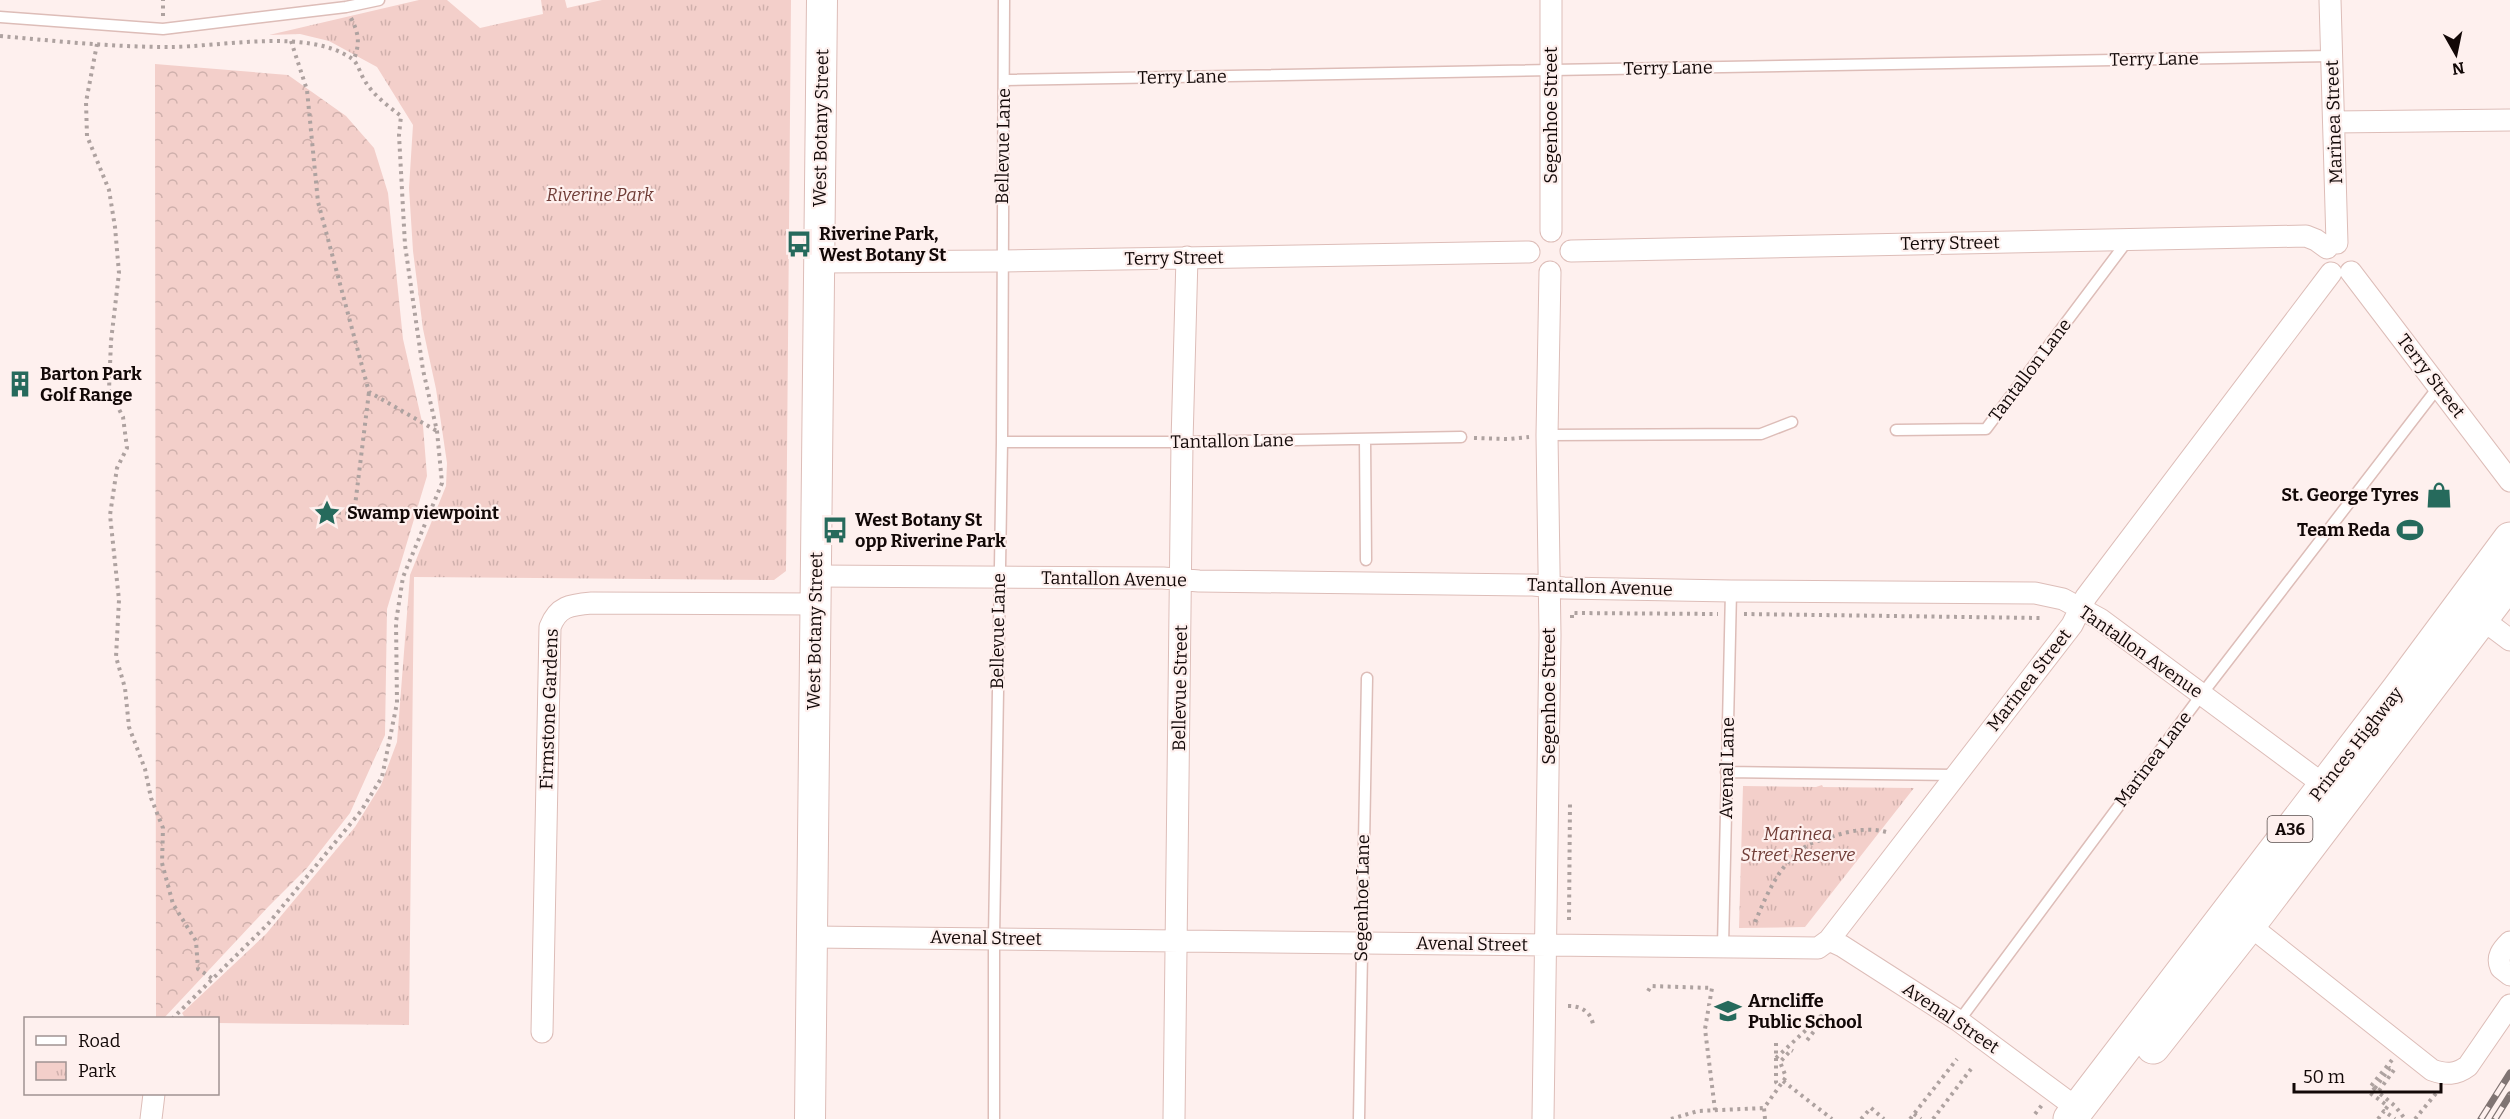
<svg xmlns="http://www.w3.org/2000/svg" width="2510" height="1119" viewBox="0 0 2510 1119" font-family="Bitter,serif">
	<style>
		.forest { fill: url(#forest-crowns) }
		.park { fill: url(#park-tufts) }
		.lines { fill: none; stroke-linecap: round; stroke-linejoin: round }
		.service-casing { stroke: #ddbdb8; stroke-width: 13 }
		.minor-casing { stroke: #ddbdb8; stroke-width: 23 }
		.secondary-casing { stroke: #ddbdb8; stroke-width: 32 }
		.trunk-casing { stroke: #ddbdb8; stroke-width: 35 }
		.path { stroke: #aea2a0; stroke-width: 4; stroke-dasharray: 3 4.5; stroke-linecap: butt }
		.service { stroke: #fff; stroke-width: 10 }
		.minor { stroke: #fff; stroke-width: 21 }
		.secondary { stroke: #fff; stroke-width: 30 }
		.trunk { stroke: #fff; stroke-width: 33 }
		.rail-casing { stroke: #807473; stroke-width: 7 }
		.rail { stroke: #fef0ee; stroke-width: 4.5; stroke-dasharray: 14; stroke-linecap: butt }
		.labels { text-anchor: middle; stroke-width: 4.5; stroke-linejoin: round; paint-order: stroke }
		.shield { fill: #fef0ee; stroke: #594e4c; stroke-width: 1.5 }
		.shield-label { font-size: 16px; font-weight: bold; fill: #120807 }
		.street-label { font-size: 18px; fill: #120807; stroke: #fef0ee }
		.park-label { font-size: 18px; font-style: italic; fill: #703d37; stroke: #fef0ee }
		.poi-label { font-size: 18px; font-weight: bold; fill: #120807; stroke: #fef0ee; text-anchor: start }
	</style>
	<defs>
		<pattern id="forest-crowns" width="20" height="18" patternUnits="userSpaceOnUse" patternTransform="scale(1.5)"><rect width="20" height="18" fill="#f3cfca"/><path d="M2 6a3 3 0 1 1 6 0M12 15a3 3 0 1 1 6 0" fill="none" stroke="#cfb0ac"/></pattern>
		<pattern id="park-tufts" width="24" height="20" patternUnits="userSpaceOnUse" patternTransform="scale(1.5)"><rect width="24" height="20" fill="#f3cfca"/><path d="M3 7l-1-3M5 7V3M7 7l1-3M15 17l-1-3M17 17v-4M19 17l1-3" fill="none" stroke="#cfb0ac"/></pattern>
	</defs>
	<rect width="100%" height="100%" fill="#fef0ee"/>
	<path class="forest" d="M155,64L288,75L346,116L374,148L388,193L403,339L423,426L427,476L387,609L385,735L350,813L307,868L268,907L164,1018H156Z"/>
	<path class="park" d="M419,0H447L480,28L543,14L541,0H565L567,8L602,0H791L786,571L774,580L414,577L409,1025L218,1023V1018H185L182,1013L266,934L355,827L381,785L397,742L410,575L446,486L447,463L436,389L423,329L413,251L409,188L413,125L377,67L329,41L300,34L269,35Z
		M1822,785L1823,787L1914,788L1805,927L1739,928L1743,786L1816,787Z"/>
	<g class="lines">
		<g class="service-casing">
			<path id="service" d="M0,17L163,29L346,7L379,0
				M1004,80L2332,56
				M1896,430L1986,429L2128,240
				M1547,435L1761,434L1792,422
				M1365,439L1366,560
				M1002,442H1182L1461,437
				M1726,772L1955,775
				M1723,946L1731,591
				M1959,1021L2202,694L2439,386
				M994,1119V939L1002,442L1004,0
				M1359,1119L1367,678"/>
		</g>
		<g class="minor-casing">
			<path id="minor" d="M2330,0L2337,243
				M2334,122L2510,120
				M1551,231V0
				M1571,251L2306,236L2316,240L2327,248
				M819,262L1001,261L1529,252
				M2351,272L2510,481
				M815,576L1163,578L1199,581L1533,585L1564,588L1731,591L2035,593L2063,599L2100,619L2324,785
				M2478,623L2494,628L2510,640
				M2249,925L2432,1070C2446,1075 2456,1075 2468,1066L2510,1005
				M812,937L1818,948L1829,940L2072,625L2086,597L2331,273
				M1829,940L1842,946L1959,1021L2078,1109
				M2510,942C2502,950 2496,957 2501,968L2510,975
				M542,1032L550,627C558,606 570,605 592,603L815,604
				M151,1119L154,1094
				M1174,1119L1182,442L1187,257
				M1543,1119L1550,635L1547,435L1550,272"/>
		</g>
		<g class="secondary-casing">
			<path id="secondary" d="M810,1119L822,0"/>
		</g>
		<g class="trunk-casing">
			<path id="trunk" d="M2153,1047L2249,925L2510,581
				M2070,1119L2398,690L2510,539"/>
		</g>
		<path class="path" d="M163,16V0
			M351,18C359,34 360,43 354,59
			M0,36C56,41 112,47 168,47C221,47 306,28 351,58C358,62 360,74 365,81C373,95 388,106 401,116L399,135L405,245L423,370L437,431L442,483L403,577L396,622L397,703L382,777L361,811L268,924L173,1018
			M291,41L307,90L318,202L369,392L437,431
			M97,44L86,102L87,136L109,190L115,227L119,273L111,341L109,390L123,417L127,448L117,468L110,515L119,600L116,657L125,688L129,727L145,769L151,798L163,828L162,863L173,904L196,941L198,969L213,979
			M1474,438L1508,439L1529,437
			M323,511L354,514L369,392
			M1744,614L2040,618
			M1572,618V613L1718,614
			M1569,920L1570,802
			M1755,922C1767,894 1780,862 1808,845C1815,841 1826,839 1834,836C1852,830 1872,827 1889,833
			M1648,991L1651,986L1712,988L1705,1029L1715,1110
			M1568,1006C1581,1006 1590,1011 1593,1024L1596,1025
			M1776,1043V1082L1779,1086
			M1776,1058L1821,1016L1824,1018L1805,1043
			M2392,1060L2371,1086L2375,1088L2390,1068L2394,1070L2378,1092L2395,1106L2405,1119
			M1783,1081L1832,1119
			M2375,1088L2370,1093L2388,1106L2384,1111
			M1914,1114L1921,1119
			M2035,1114L2042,1105
			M1671,1119L1698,1111L1764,1108
			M1765,1119L1764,1108L1786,1077L1780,1062L1791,1050L1793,1051
			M1861,1119L1871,1108L1884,1119
			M1910,1119L1957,1059
			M1933,1119L1971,1069
			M2378,1119L2384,1111L2395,1119
			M2415,1119L2438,1091"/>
		<use href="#service" class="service"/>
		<use href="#minor" class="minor"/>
		<use href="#secondary" class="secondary"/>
		<use href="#trunk" class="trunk"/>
		<g class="rail-casing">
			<path id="rail" d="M2481,1119L2510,1073
				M2495,1119L2510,1095"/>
		</g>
		<use href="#rail" class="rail"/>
	</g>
	<defs>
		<g id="bus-bare" transform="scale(2.07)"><path d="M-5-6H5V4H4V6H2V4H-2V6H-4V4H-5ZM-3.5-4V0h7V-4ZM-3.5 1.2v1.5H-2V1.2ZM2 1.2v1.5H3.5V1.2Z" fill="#266a5c" stroke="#fef0ee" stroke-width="2.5" paint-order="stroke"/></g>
		<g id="building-bare" transform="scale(2.07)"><path d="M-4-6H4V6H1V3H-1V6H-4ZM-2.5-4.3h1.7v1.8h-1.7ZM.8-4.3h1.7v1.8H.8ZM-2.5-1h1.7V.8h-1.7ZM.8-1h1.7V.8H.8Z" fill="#266a5c" stroke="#fef0ee" stroke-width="2.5" paint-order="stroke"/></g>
		<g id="shop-bare" transform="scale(2.07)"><path d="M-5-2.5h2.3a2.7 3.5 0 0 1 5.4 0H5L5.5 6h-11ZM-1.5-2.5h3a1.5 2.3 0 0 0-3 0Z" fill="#266a5c" stroke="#fef0ee" stroke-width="2.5" paint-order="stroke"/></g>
		<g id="sight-bare" transform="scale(2.07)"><path d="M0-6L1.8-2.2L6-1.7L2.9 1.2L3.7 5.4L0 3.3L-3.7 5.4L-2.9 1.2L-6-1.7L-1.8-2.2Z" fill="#266a5c" stroke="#fef0ee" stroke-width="2.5" paint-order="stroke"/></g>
		<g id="stadium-bare" transform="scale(2.07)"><path d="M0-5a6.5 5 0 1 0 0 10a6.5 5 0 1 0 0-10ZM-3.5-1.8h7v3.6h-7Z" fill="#266a5c" stroke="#fef0ee" stroke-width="2.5" paint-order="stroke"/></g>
		<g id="school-bare" transform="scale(2.07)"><path d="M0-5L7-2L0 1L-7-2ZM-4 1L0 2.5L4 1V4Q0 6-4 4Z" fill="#266a5c" stroke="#fef0ee" stroke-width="2.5" paint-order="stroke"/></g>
	</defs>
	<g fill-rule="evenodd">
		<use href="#bus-bare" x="799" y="244"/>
		<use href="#building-bare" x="20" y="384"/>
		<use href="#shop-bare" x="2439" y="495"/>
		<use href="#sight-bare" x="327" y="513"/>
		<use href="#bus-bare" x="835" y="530"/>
		<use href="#stadium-bare" x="2410" y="530"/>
		<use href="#school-bare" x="1728" y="1011"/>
	</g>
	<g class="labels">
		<rect class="shield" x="2267.5" y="816" width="45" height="26" rx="4.5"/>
		<g class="shield-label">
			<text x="2290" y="835">A36</text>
		</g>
		<g class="street-label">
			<text transform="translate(2154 59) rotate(-1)" y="6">Terry Lane</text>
			<text transform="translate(1668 68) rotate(-1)" y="6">Terry Lane</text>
			<text transform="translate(1182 77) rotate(-1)" y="6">Terry Lane</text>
			<text transform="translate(1551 115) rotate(-90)" y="6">Segenhoe Street</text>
			<text transform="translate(2334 122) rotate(-92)" y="6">Marinea Street</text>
			<text transform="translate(821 128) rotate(-89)" y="6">West Botany Street</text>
			<text transform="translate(1003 146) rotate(-89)" y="6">Bellevue Lane</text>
			<text transform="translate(1950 243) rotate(-1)" y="6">Terry Street</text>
			<text transform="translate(1174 258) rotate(-1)" y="6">Terry Street</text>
			<text transform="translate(2030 370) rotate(-53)" y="6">Tantallon Lane</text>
			<text transform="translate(2431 376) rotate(53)" y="6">Terry Street</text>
			<text transform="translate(1232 441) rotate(-1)" y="6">Tantallon Lane</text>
			<text transform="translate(1114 579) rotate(1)" y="6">Tantallon Avenue</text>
			<text transform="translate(1600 587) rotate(2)" y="6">Tantallon Avenue</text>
			<text transform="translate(815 631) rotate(-89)" y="6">West Botany Street</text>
			<text transform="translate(998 631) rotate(-89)" y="6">Bellevue Lane</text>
			<text transform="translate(2141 652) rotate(35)" y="6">Tantallon Avenue</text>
			<text transform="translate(2029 680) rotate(-52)" y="6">Marinea Street</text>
			<text transform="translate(1180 688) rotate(-89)" y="6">Bellevue Street</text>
			<text transform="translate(1549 696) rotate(-90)" y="6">Segenhoe Street</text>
			<text transform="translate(549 709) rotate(-88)" y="6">Firmstone Gardens</text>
			<text transform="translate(2356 744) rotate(-52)" y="6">Princes Highway</text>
			<text transform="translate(2153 759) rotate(-53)" y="6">Marinea Lane</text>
			<text transform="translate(1727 768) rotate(-89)" y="6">Avenal Lane</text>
			<text transform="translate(1362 898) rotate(-89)" y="6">Segenhoe Lane</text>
			<text transform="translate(986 938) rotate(1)" y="6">Avenal Street</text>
			<text transform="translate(1472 944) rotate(1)" y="6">Avenal Street</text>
			<text transform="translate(1951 1018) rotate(34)" y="6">Avenal Street</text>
		</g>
		<g class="park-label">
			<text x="600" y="201">Riverine Park</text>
			<text x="1798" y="840">Marinea<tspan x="1798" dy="21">Street Reserve</tspan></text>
		</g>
		<g class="poi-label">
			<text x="819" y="240">Riverine Park,<tspan x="819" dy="21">West Botany St</tspan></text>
			<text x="40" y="380">Barton Park<tspan x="40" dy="21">Golf Range</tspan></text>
			<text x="2419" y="501" text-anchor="end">St. George Tyres</text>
			<text x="347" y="519">Swamp viewpoint</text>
			<text x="855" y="526">West Botany St<tspan x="855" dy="21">opp Riverine Park</tspan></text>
			<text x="2390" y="536" text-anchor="end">Team Reda</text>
			<text x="1748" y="1007">Arncliffe<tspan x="1748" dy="21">Public School</tspan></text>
		</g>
	</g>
	<rect x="24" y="1017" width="195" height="78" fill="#fef0ee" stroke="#a09392" stroke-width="1.5"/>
	<rect x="36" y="1036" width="30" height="9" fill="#ffffff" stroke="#a09392" stroke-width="1.5"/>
	<text x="78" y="1047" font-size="18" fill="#120807">Road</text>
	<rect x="36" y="1062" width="30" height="18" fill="url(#park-tufts)" stroke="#a09392" stroke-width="1.5"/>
	<text x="78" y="1077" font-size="18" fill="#120807">Park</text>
	<g transform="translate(2456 54) rotate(171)" stroke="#fef0ee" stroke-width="4.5" paint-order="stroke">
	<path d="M0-4.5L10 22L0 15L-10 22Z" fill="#120807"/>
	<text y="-9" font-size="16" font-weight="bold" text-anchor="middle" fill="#120807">N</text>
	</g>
	<path d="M2294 1083v9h147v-9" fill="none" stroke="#120807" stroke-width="3"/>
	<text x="2303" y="1083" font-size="18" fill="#120807" stroke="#fef0ee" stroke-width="4.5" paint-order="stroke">50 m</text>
</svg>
